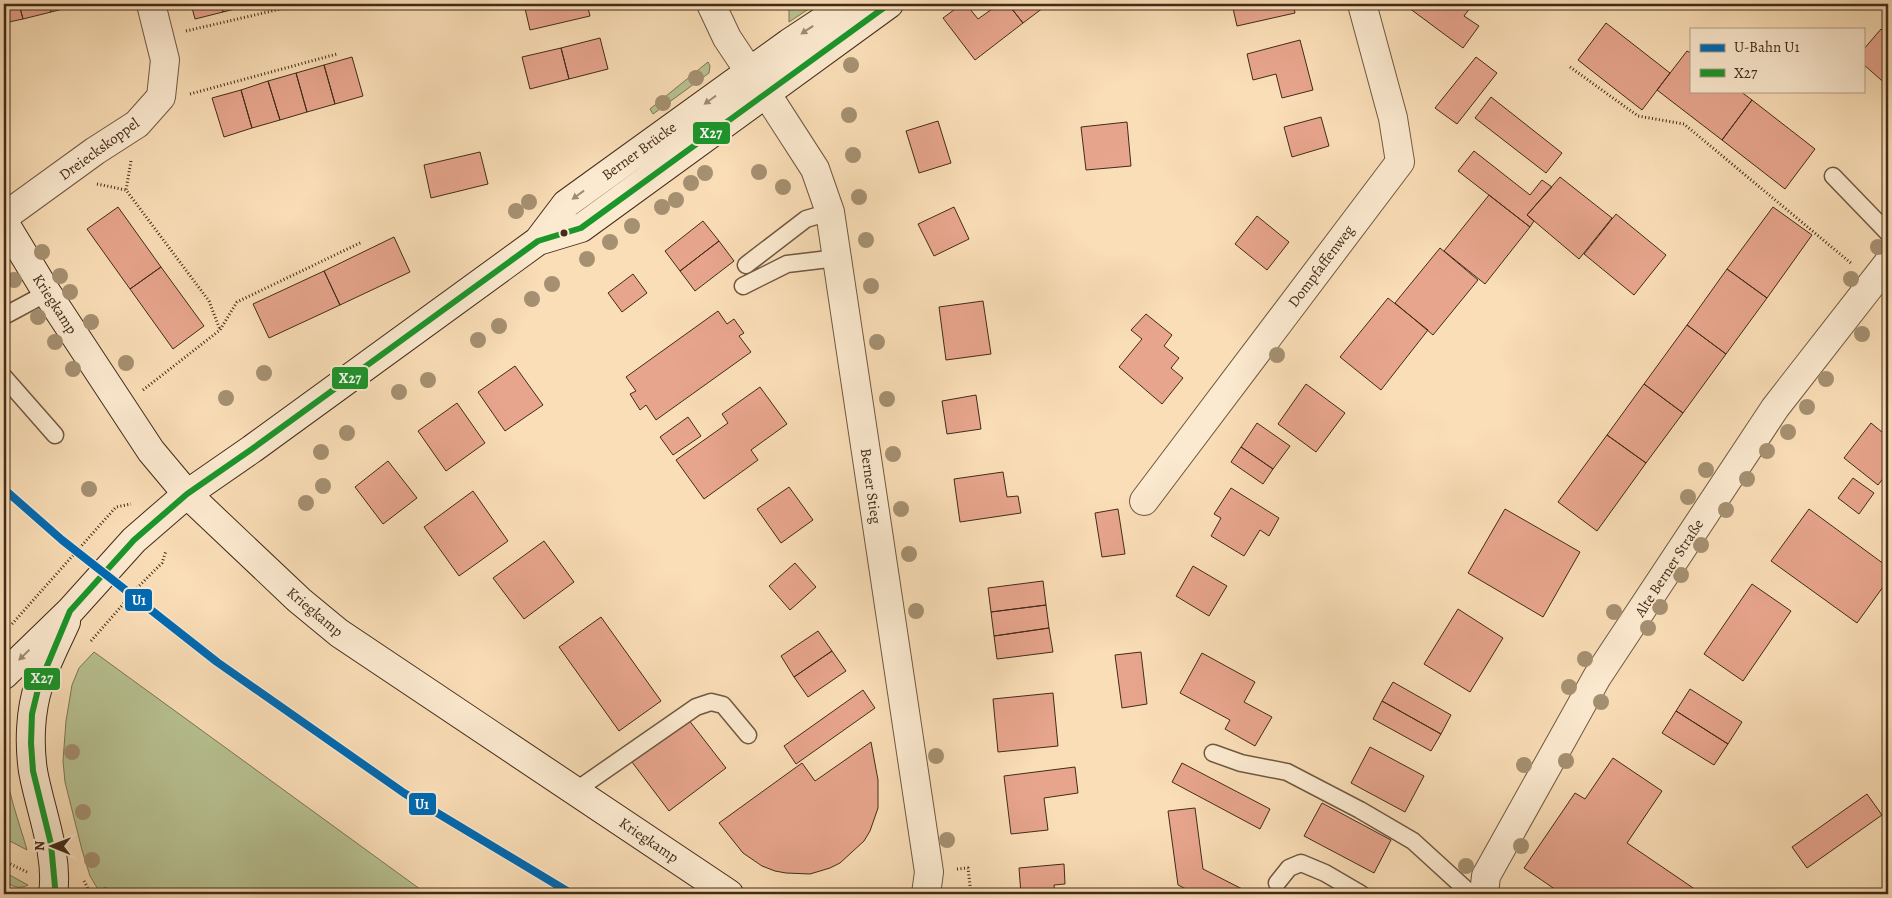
<svg xmlns="http://www.w3.org/2000/svg" width="1892" height="898" viewBox="0 0 1892 898" font-family="Alegreya,serif">
	<style>
		.green { fill: #b8c293; stroke: #7d7656 }
		.building { fill: #e7a58d; stroke: #422b19 }
		.lines { fill: none; stroke-linecap: round; stroke-linejoin: round }
		.lane-casing { stroke: #705840; stroke-width: 19 }
		.street-casing { stroke: #705840; stroke-width: 30 }
		.secondary-casing { stroke: #422b19; stroke-width: 30 }
		.path { stroke: #422b19; stroke-width: 3; stroke-dasharray: 1 2.5; stroke-linecap: butt }
		.lane { stroke: #fcead0; stroke-width: 16 }
		.street { stroke: #fcead0; stroke-width: 28 }
		.secondary { stroke: #fcead0; stroke-width: 28 }
		.bus-1-casing { stroke: #fcead0; stroke-width: 10 }
		.bus-1 { stroke: #1a962b; stroke-width: 6 }
		.metro-1-casing { stroke: #fcead0; stroke-width: 11 }
		.metro-1 { stroke: #006ab3; stroke-width: 8 }
		.tree { fill: #a59071 }
		.oneway { fill: #9f8a74 }
		.bus-dot { fill: #422b19; stroke: #fcead0; stroke-width: 2 }
		.labels { text-anchor: middle; stroke-width: 4; stroke-linejoin: round; paint-order: stroke }
		.street-label { font-size: 15px; fill: #422b19; stroke: #fcead0 }
		.line-badge { stroke: #fcead0; stroke-width: 2 }
		.badge-label { font-size: 14px; text-anchor: middle; font-weight: bold; fill: #fff }
	</style>
	<rect width="100%" height="100%" fill="#fadeb7"/>
	<filter id="stains"><feTurbulence type="fractalNoise" baseFrequency=".004" numOctaves="4"/><feColorMatrix values="0 0 0 0 .2 0 0 0 0 .09 0 0 0 0 .02 0 0 0 .5 -.17"/></filter>
	<radialGradient id="worn" r=".72"><stop offset=".6" stop-color="#630" stop-opacity="0"/><stop offset="1" stop-color="#630" stop-opacity=".3"/></radialGradient>
	<path class="green" d="M792,4H816L789,22V5Z
		M708,62L710,66L709,73L653,114L650,109Z
		M94,652L424,892L423,894H110L106,887L99,891L90,876L82,850L65,782L63,761L66,721L72,685L79,668Z
		M4,721C12,732 5,746 5,759C6,789 19,821 27,850L4,838Z
		M4,872L28,885C19,890 12,886 4,881Z"/>
	<path class="building" d="M4,4H19L23,19L4,23Z
		M19,4H49L51,12L23,19Z
		M49,4H79V5L51,12Z
		M191,4H221L223,12L195,19Z
		M221,4H251V5L223,12Z
		M524,4H587L590,16L530,30Z
		M962,4H966L978,19L999,4H1008L1023,23L975,60L943,18Z
		M1008,4H1046L1047,5L1023,23Z
		M1232,4H1293L1295,13L1237,26Z
		M1412,4H1473L1464,16L1479,26L1463,48L1409,8Z
		M1606,23L1670,73L1642,110L1578,60Z
		M1881,29L1888,35V86L1863,64V50Z
		M600,38L608,69L569,79L561,48Z
		M1300,40L1313,90L1282,98L1276,74L1253,80L1247,54Z
		M561,48L569,79L530,89L522,57Z
		M1687,51L1691,53V91H1740L1752,100L1722,140L1657,90Z
		M352,57L363,96L335,104L324,65Z
		M1476,57L1497,73L1457,124L1435,108Z
		M324,65L335,104L307,112L296,73Z
		M296,73L307,112L280,120L268,81Z
		M268,81L280,120L252,128L241,90Z
		M241,90L252,128L224,137L212,98Z
		M1491,97L1562,153L1546,173L1475,118Z
		M1752,100L1815,149L1785,189L1722,140Z
		M1321,117L1329,146L1292,157L1284,127Z
		M938,121L951,163L919,173L906,131Z
		M1127,122L1131,166L1086,170L1081,127Z
		M1474,151L1530,195L1542,180L1552,187L1527,215L1534,221L1530,227L1458,171Z
		M480,152L488,184L431,198L424,165Z
		M1560,177L1612,218L1579,259L1527,215Z
		M1489,195L1530,227L1485,284L1444,251Z
		M118,207L161,267L130,289L87,229Z
		M954,207L969,239L934,256L918,224Z
		M1773,207L1812,235L1767,298L1727,269Z
		M1616,214L1666,255L1634,295L1584,254Z
		M1257,216L1289,242L1267,270L1235,244Z
		M703,221L719,241L680,271L665,251Z
		M394,237L410,272L340,305L324,271Z
		M719,241L734,261L695,291L680,271Z
		M1440,248L1478,280L1433,335L1395,303Z
		M161,267L204,326L173,349L130,289Z
		M1727,269L1767,298L1726,354L1687,325Z
		M324,271L340,305L269,338L253,304Z
		M633,274L647,293L622,312L608,293Z
		M1388,298L1428,330L1381,390L1340,357Z
		M983,301L991,354L946,360L939,307Z
		M718,311L727,324L734,319L744,333L739,336L751,352L656,420L646,405L640,410L630,394L636,391L626,377Z
		M1146,314L1172,335L1164,346L1179,358L1171,368L1183,378L1162,404L1119,367L1142,339L1131,330Z
		M1687,325L1726,354L1683,413L1644,384Z
		M515,366L543,405L505,431L478,392Z
		M1306,384L1345,413L1316,452L1278,424Z
		M1644,384L1683,413L1646,463L1607,435Z
		M760,387L787,424L751,450L758,460L704,499L676,460L728,423L722,414Z
		M976,395L981,429L947,434L942,401Z
		M457,403L485,443L446,471L418,431Z
		M688,417L701,436L673,455L660,437Z
		M1257,423L1290,446L1273,469L1241,447Z
		M1871,423L1888,437V472L1878,485L1844,458Z
		M1607,435L1646,463L1597,531L1558,502Z
		M1241,447L1273,469L1263,484L1231,462Z
		M388,461L417,498L383,524L355,487Z
		M1003,472L1007,497L1018,496L1021,513L960,522L954,479Z
		M1853,478L1874,493L1859,514L1838,498Z
		M789,487L813,520L781,543L757,509Z
		M1231,488L1279,518L1269,536L1260,530L1244,556L1211,536L1221,518L1214,514Z
		M473,491L508,541L459,576L424,527Z
		M1118,509L1125,554L1102,557L1095,513Z
		M1505,509L1580,552L1543,617L1468,573Z
		M1809,509L1888,567V580L1857,623L1771,561Z
		M544,541L574,582L524,619L493,578Z
		M795,563L816,587L790,610L769,586Z
		M1193,566L1227,586L1209,616L1176,596Z
		M1043,581L1046,605L991,612L988,588Z
		M1752,584L1791,611L1743,681L1704,654Z
		M1046,605L1049,628L994,636L991,612Z
		M1458,609L1503,638L1470,692L1424,664Z
		M601,617L661,701L619,731L559,647Z
		M1049,628L1053,652L997,659L994,636Z
		M818,631L832,651L794,677L781,656Z
		M832,651L846,671L808,697L794,677Z
		M1141,652L1147,704L1122,708L1115,655Z
		M1202,653L1255,682L1244,702L1272,717L1255,746L1225,729L1230,720L1180,693Z
		M1393,682L1451,715L1441,734L1382,701Z
		M1690,689L1742,722L1728,744L1676,711Z
		M863,690L875,708L796,764L784,746Z
		M1053,693L1058,746L998,752L993,699Z
		M1382,701L1441,734L1431,751L1373,719Z
		M1676,711L1728,744L1714,765L1662,733Z
		M688,719L726,768L669,811L632,762Z
		M871,742L878,780V808L870,831L864,841L840,863L830,868L810,874L786,873L775,871L762,866L743,853L719,823L802,763L815,781Z
		M1370,747L1424,776L1405,812L1351,783Z
		M1613,758L1662,791L1627,843L1702,894H1562L1524,868L1575,793L1585,799Z
		M1182,763L1270,809L1260,829L1172,782Z
		M1075,767L1078,793L1044,798L1048,830L1011,834L1004,776Z
		M1867,794L1882,815L1807,868L1792,847Z
		M1322,803L1391,840L1374,873L1304,836Z
		M1195,808L1203,869L1252,894H1196L1178,885L1168,811Z
		M1064,864L1065,884L1054,885L1055,894H1021L1019,868Z
		M1888,889V894H1856Z"/>
	<g class="lines">
		<g class="lane-casing">
			<path id="lane" d="M1833,176L1888,233
				M746,265L806,219L830,212
				M743,286L787,264L837,258
				M4,316L47,293
				M4,377L55,435
				M1213,753L1241,763L1287,772L1360,810L1413,841L1471,894
				M575,791L696,707L711,702L723,705L748,735
				M1277,883L1289,868L1301,863L1325,873L1361,894"/>
		</g>
		<g class="street-casing">
			<path id="street" d="M711,4L727,38L749,71L741,93
				M766,93L815,169L830,212L929,872L926,894
				M4,217L95,151L137,124L161,97L165,60L151,4
				M1144,501L1400,162L1393,118L1362,4
				M1484,894L1486,876L1597,677L1775,408L1888,263"/>
		</g>
		<g class="secondary-casing">
			<path id="secondary" d="M4,222L47,293L151,451L187,494L299,600L339,633L729,894
				M538,241L581,228L889,4
				M4,675L70,611L134,540L187,494L252,449L538,241L566,204L789,43L848,4
				M53,894C59,855 40,810 33,771C29,744 30,711 39,684C46,663 57,642 66,622"/>
		</g>
		<path class="path" d="M186,31L302,4
			M1570,67L1638,116L1684,124L1852,264
			M190,94L337,54
			M131,161L126,190L209,301L220,330
			M97,184L126,190
			M143,390L220,330L237,302L362,242
			M12,624L116,507L131,504
			M91,641L139,586L162,563L166,551
			M4,861L27,872
			M957,869L968,868L971,894
			M84,881L91,894"/>
		<use href="#lane" class="lane"/>
		<use href="#street" class="street"/>
		<use href="#secondary" class="secondary"/>
		<g class="bus-1-casing">
			<path id="bus-1" d="M53,894L55,887L51,844L33,771L31,743L32,714L39,685L70,611L134,540L187,494L252,449L538,241L581,228L889,4"/>
		</g>
		<use href="#bus-1" class="bus-1"/>
		<g class="metro-1-casing">
			<path id="metro-1" d="M4,489L62,540L217,662L404,793L572,894"/>
		</g>
		<use href="#metro-1" class="metro-1"/>
	</g>
	<g class="tree">
		<circle cx="851" cy="65" r="8"/>
		<circle cx="696" cy="78" r="8"/>
		<circle cx="663" cy="103" r="8"/>
		<circle cx="849" cy="115" r="8"/>
		<circle cx="853" cy="155" r="8"/>
		<circle cx="759" cy="172" r="8"/>
		<circle cx="705" cy="173" r="8"/>
		<circle cx="691" cy="183" r="8"/>
		<circle cx="783" cy="187" r="8"/>
		<circle cx="859" cy="197" r="8"/>
		<circle cx="676" cy="200" r="8"/>
		<circle cx="529" cy="202" r="8"/>
		<circle cx="662" cy="207" r="8"/>
		<circle cx="516" cy="211" r="8"/>
		<circle cx="632" cy="226" r="8"/>
		<circle cx="866" cy="240" r="8"/>
		<circle cx="610" cy="242" r="8"/>
		<circle cx="1878" cy="247" r="8"/>
		<circle cx="42" cy="252" r="8"/>
		<circle cx="587" cy="259" r="8"/>
		<circle cx="60" cy="276" r="8"/>
		<circle cx="1851" cy="279" r="8"/>
		<circle cx="14" cy="280" r="8"/>
		<circle cx="552" cy="284" r="8"/>
		<circle cx="871" cy="286" r="8"/>
		<circle cx="70" cy="292" r="8"/>
		<circle cx="532" cy="299" r="8"/>
		<circle cx="38" cy="317" r="8"/>
		<circle cx="91" cy="322" r="8"/>
		<circle cx="499" cy="326" r="8"/>
		<circle cx="1862" cy="334" r="8"/>
		<circle cx="478" cy="340" r="8"/>
		<circle cx="55" cy="342" r="8"/>
		<circle cx="877" cy="342" r="8"/>
		<circle cx="1277" cy="355" r="8"/>
		<circle cx="126" cy="363" r="8"/>
		<circle cx="73" cy="369" r="8"/>
		<circle cx="264" cy="373" r="8"/>
		<circle cx="1826" cy="379" r="8"/>
		<circle cx="428" cy="380" r="8"/>
		<circle cx="399" cy="392" r="8"/>
		<circle cx="226" cy="398" r="8"/>
		<circle cx="887" cy="399" r="8"/>
		<circle cx="1807" cy="407" r="8"/>
		<circle cx="1788" cy="432" r="8"/>
		<circle cx="347" cy="433" r="8"/>
		<circle cx="1767" cy="451" r="8"/>
		<circle cx="321" cy="452" r="8"/>
		<circle cx="893" cy="454" r="8"/>
		<circle cx="1706" cy="470" r="8"/>
		<circle cx="1747" cy="479" r="8"/>
		<circle cx="323" cy="486" r="8"/>
		<circle cx="89" cy="489" r="8"/>
		<circle cx="1688" cy="497" r="8"/>
		<circle cx="306" cy="503" r="8"/>
		<circle cx="901" cy="509" r="8"/>
		<circle cx="1726" cy="510" r="8"/>
		<circle cx="1701" cy="545" r="8"/>
		<circle cx="909" cy="554" r="8"/>
		<circle cx="1681" cy="575" r="8"/>
		<circle cx="1660" cy="607" r="8"/>
		<circle cx="916" cy="611" r="8"/>
		<circle cx="1614" cy="612" r="8"/>
		<circle cx="1648" cy="628" r="8"/>
		<circle cx="1585" cy="659" r="8"/>
		<circle cx="1569" cy="687" r="8"/>
		<circle cx="1601" cy="702" r="8"/>
		<circle cx="72" cy="752" r="8"/>
		<circle cx="936" cy="756" r="8"/>
		<circle cx="1566" cy="761" r="8"/>
		<circle cx="1524" cy="765" r="8"/>
		<circle cx="83" cy="812" r="8"/>
		<circle cx="947" cy="840" r="8"/>
		<circle cx="1521" cy="846" r="8"/>
		<circle cx="92" cy="860" r="8"/>
		<circle cx="1466" cy="866" r="8"/>
	</g>
	<defs><path id="oneway-solid" d="M-6-.8H1V-3.2L6.5 0L1 3.2V.8H-6Z" transform="scale(1.25)"/></defs>
	<g class="oneway">
		<use href="#oneway-solid" transform="translate(807 30) rotate(146)"/>
		<use href="#oneway-solid" transform="translate(710 100) rotate(144)"/>
		<use href="#oneway-solid" transform="translate(578 195) rotate(144)"/>
		<use href="#oneway-solid" transform="translate(24 655) rotate(136)"/>
	</g>
	<circle class="bus-dot" cx="564" cy="233" r="4.5"/>
	<g class="labels">
		<g class="street-label">
			<text transform="translate(99 149) rotate(-36)" y="5">Dreieckskoppel</text>
			<text transform="translate(639 151) rotate(-36)" y="5">Berner Brücke</text>
			<text transform="translate(1321 266) rotate(-53)" y="5">Dompfaffenweg</text>
			<text transform="translate(55 304) rotate(57)" y="5">Kriegkamp</text>
			<text transform="translate(871 486) rotate(82)" y="5">Berner Stieg</text>
			<text transform="translate(1669 568) rotate(-57)" y="5">Alte Berner Straße</text>
			<text transform="translate(315 612) rotate(40)" y="5">Kriegkamp</text>
			<text transform="translate(649 840) rotate(34)" y="5">Kriegkamp</text>
		</g>
	</g>
	<g class="line-badge">
		<rect x="692" y="121" width="39" height="24" rx="5" fill="#1a962b"/>
		<rect x="331" y="366" width="38" height="24" rx="5" fill="#1a962b"/>
		<rect x="124" y="588" width="29" height="24" rx="5" fill="#006ab3"/>
		<rect x="23" y="667" width="38" height="24" rx="5" fill="#1a962b"/>
		<rect x="408" y="792" width="29" height="24" rx="5" fill="#006ab3"/>
	</g>
	<g class="badge-label">
		<text x="711" y="138">X27</text>
		<text x="350" y="383">X27</text>
		<text x="139" y="605">U1</text>
		<text x="42" y="683">X27</text>
		<text x="422" y="809">U1</text>
	</g>
	<rect width="1892" height="898" fill="none" stroke="#fadeb7" stroke-width="20"/>
	<rect x="5" y="5" width="1882" height="888" fill="none" stroke="#422b19" stroke-width="2.5"/>
	<rect x="10" y="10" width="1872" height="878" fill="none" stroke="#422b19"/>
	<rect x="1690" y="28" width="175" height="65" fill="#fcead0" stroke="#b29e87"/>
	<rect x="1700" y="44" width="25" height="8" fill="#006ab3" stroke="#b29e87"/>
	<text x="1734" y="52" font-size="15" fill="#422b19">U-Bahn U1</text>
	<rect x="1700" y="69" width="25" height="8" fill="#1a962b" stroke="#b29e87"/>
	<text x="1734" y="78" font-size="15" fill="#422b19">X27</text>
	<g transform="translate(52 846) rotate(271)" stroke="#fcead0" stroke-width="4" paint-order="stroke">
	<path d="M0-4L9 19L0 12L-9 19Z" fill="#422b19"/>
	<text y="-8" font-size="14" font-weight="bold" text-anchor="middle" fill="#422b19">N</text>
	</g>
	<rect width="100%" height="100%" filter="url(#stains)"/>
	<rect width="100%" height="100%" fill="url(#worn)"/>
</svg>
